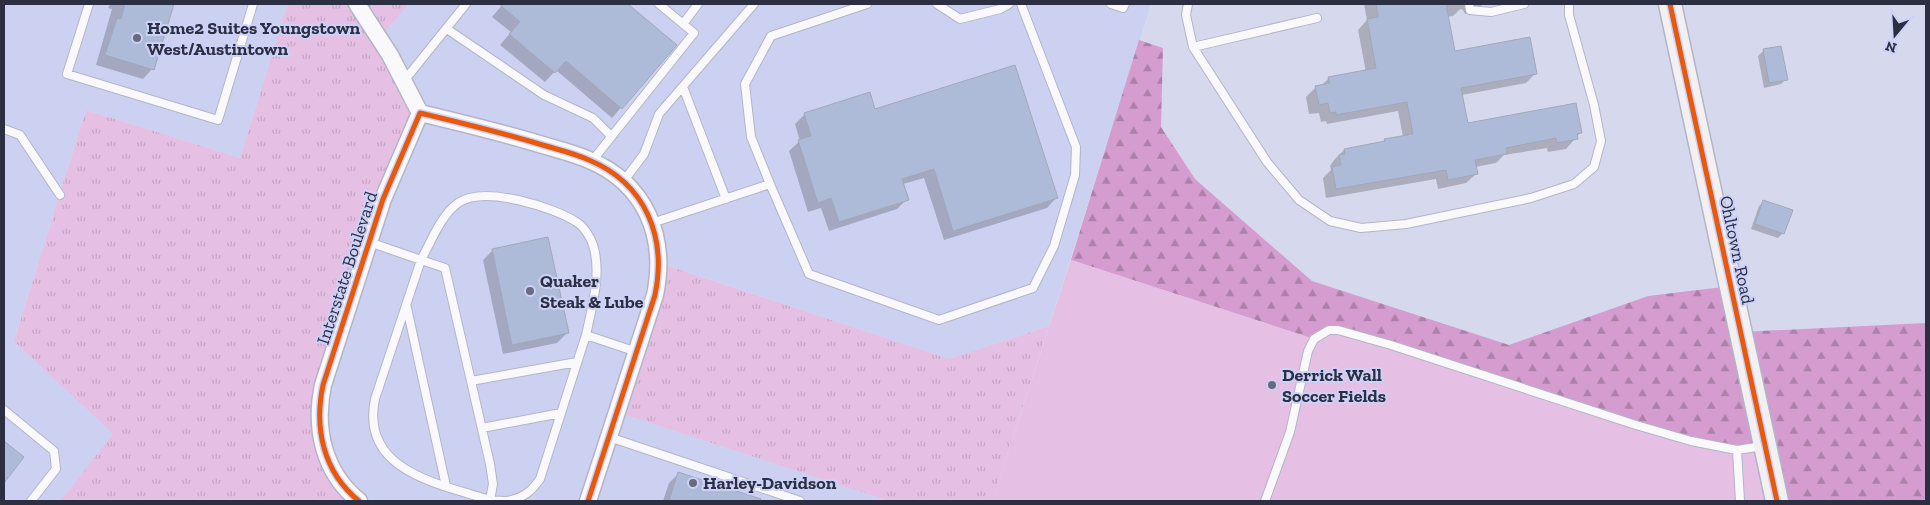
<svg xmlns="http://www.w3.org/2000/svg" width="1930" height="505" viewBox="0 0 1930 505" font-family="'Zilla Slab',serif">
	<style>
		.built { fill: #ccd1f1 }
		.grass { fill: url(#grass-tufts) }
		.forest { fill: url(#forest-firs) }
		.park { fill: #e6c0e4 }
		.shadow { fill: #0003 }
		.building { fill: #aebbd8; stroke: #a1a8b8 }
		.lines { fill: none; stroke-linecap: round; stroke-linejoin: round }
		.lane-casing { stroke: #b3b5c6; stroke-width: 10 }
		.street-casing { stroke: #b3b5c6; stroke-width: 19 }
		.secondary-casing { stroke: #b3b5c6; stroke-width: 25 }
		.lane { stroke: #f9f9fc; stroke-width: 8 }
		.street { stroke: #f9f9fc; stroke-width: 16 }
		.secondary { stroke: #f3f0f1; stroke-width: 22 }
		.cycleway-casing { stroke: #ccd1f7; stroke-width: 8 }
		.cycleway { stroke: #e8590c; stroke-width: 5 }
		.poi-dot { fill: #686a7d; stroke: #ccd1f7; stroke-width: 2 }
		.labels { text-anchor: middle; stroke-width: 4; stroke-linejoin: round; paint-order: stroke }
		.poi-label { font-size: 18px; font-weight: bold; fill: #2c2e41; stroke: #ccd1f7; text-anchor: start }
		.street-label { font-size: 18px; fill: #2c2e41; stroke: #ccd1f7 }
	</style>
	<defs>
		<pattern id="grass-tufts" width="24" height="20" patternUnits="userSpaceOnUse" patternTransform="scale(1.25)"><rect width="24" height="20" fill="#e6c0e4"/><path d="M3 7l-1-3M5 7V3M7 7l1-3M15 17l-1-3M17 17v-4M19 17l1-3" fill="none" stroke="#c5a5c5"/></pattern>
		<pattern id="forest-firs" width="22" height="20" patternUnits="userSpaceOnUse" patternTransform="scale(1.25)"><rect width="22" height="20" fill="#d59ccf"/><path d="M5 1l3.5 6h-7zM16 11l3.5 6h-7z" fill="#ad80aa"/></pattern>
	</defs>
	<rect width="100%" height="100%" fill="#d6d9ed"/>
	<path class="built" d="M4,4H288L240,158L86,110L14,340L114,434L60,501H4Z
		M409,4H1151L1049,326L949,359L660,263L618,412L889,501H342L351,495L319,426L380,38Z"/>
	<path class="grass" d="M288,4H409L380,38L420,113L383,199L319,426L351,495L342,501H60L113,434L14,341L86,110L240,158Z
		M659,263L949,359L1049,326L992,501H889L617,412Z"/>
	<path class="forest" d="M1139,40L1163,48L1161,127L1195,179L1312,281L1509,345L1648,296L1731,286L1741,332L1926,323V501H1777L1737,450L1314,339L1071,260Z"/>
	<path class="park" d="M1071,260L1314,339L1338,330L1636,425L1737,450L1765,446L1777,501H992Z"/>
	<path class="shadow" d="M110,4H173L152,69L143,79L96,65L112,9L108,8Z
		M503,4H626L675,45L612,118L556,70L545,82L500,45L511,32L492,17Z
		M1364,4H1483L1474,12L1465,14L1463,10L1460,9L1453,16L1447,17L1454,52L1536,73L1526,83L1462,95L1467,124L1580,133L1566,149L1548,152L1547,148L1504,155L1496,163L1475,167L1476,174L1466,183L1438,189L1436,179L1326,198L1323,178L1331,170L1330,166L1334,160L1344,150L1382,143L1385,140L1403,137L1398,111L1327,124L1326,121L1321,122L1319,113L1309,114L1306,97L1316,87L1321,86L1329,78L1366,72L1358,30L1367,20Z
		M1780,47L1786,79L1781,84L1764,88L1758,56L1763,51Z
		M875,111L1056,198L1047,208L944,240L924,178L903,184L907,199L897,209L829,231L821,208L808,212L789,151L800,141L795,124L805,114Z
		M1764,201L1783,233L1778,238L1751,229L1759,206Z
		M493,250L567,333L557,343L503,354L483,260Z
		M679,473L743,494L741,501H663L669,483Z"/>
	<path class="building" d="M125,4H174L154,70L105,55L117,18L121,19Z
		M499,4H628L677,45L622,109L566,61L555,73L509,34L520,22Z
		M1376,4H1446L1455,51L1530,37L1537,74L1461,88L1468,123L1576,103L1582,133L1577,134L1578,139L1557,143L1556,138L1506,148L1507,154L1475,160L1478,174L1448,180L1446,170L1336,189L1332,167L1341,165L1339,155L1345,154L1344,149L1385,141L1384,139L1413,134L1407,102L1336,115V112L1330,113L1328,103L1319,105L1315,86L1330,83L1328,77L1376,68L1367,19L1378,17Z
		M1781,46L1788,80L1769,83L1763,49Z
		M1015,65L1058,198L953,231L934,169L902,179L909,200L839,222L831,198L818,203L798,140L811,136L804,113L870,92L875,109Z
		M1763,200L1793,210L1784,234L1755,224Z
		M548,237L569,333L512,345L492,249Z
		M4,441L24,457L4,483Z
		M678,472L761,499L760,501H669Z"/>
	<g class="lines">
		<g class="lane-casing">
			<path id="lane" d="M89,4L67,74L218,120L253,4
				M937,4L960,19L1000,9L1009,4
				M1111,4L1123,8L1125,4
				M1188,4L1186,15L1193,47L1267,162L1299,200L1330,221L1361,228L1406,224L1531,198L1574,184L1594,167L1601,141L1594,105L1569,15V4
				M1469,4L1470,10L1491,12L1524,4
				M683,24L698,4
				M447,29L544,95L593,118L611,136
				M1193,47L1317,18
				M404,81L466,4
				M683,87L726,199
				M4,129L20,135L60,195
				M592,161L694,33L659,4
				M623,182L644,154L659,114L754,4
				M770,184L751,137L745,84L771,36L867,4
				M652,223L770,184L809,274L939,320L1033,288L1054,246L1075,175L1076,147L1021,4
				M369,242L421,260C431,242 441,215 458,203C484,185 554,207 578,223C584,227 591,238 593,245C602,273 592,307 586,335L637,352
				M407,308L446,486
				M471,381L577,362
				M4,410L54,451L56,469L31,501
				M482,428L561,413
				M609,437L800,501
				M1737,450L1763,446
				M490,501V500C439,484 360,471 375,399L421,260L445,268L490,464L493,484L490,500L504,501
				M507,501C523,498 531,492 540,479L586,335
				M1265,501L1290,432L1308,351L1314,339L1329,330H1338L1391,345L1636,425L1691,441L1737,450L1740,501"/>
		</g>
		<g class="street-casing">
			<path id="street" d="M357,4L390,55L420,113
				M420,113C462,123 504,133 546,146C560,150 576,154 589,160C646,184 667,237 655,295L588,501
				M359,501C323,472 314,428 323,385L383,199L420,113"/>
		</g>
		<g class="secondary-casing">
			<path id="secondary" d="M1670,4L1777,501"/>
		</g>
		<use href="#lane" class="lane"/>
		<use href="#street" class="street"/>
		<use href="#secondary" class="secondary"/>
		<g class="cycleway-casing">
			<path id="cycleway" d="M1670,4L1777,501
				M359,501C323,472 314,428 323,385L383,199L420,113C462,123 504,133 546,146C560,150 576,154 589,160C646,184 667,237 655,295L588,501"/>
		</g>
		<use href="#cycleway" class="cycleway"/>
	</g>
	<g class="poi-dot">
		<circle cx="137" cy="38" r="5"/>
		<circle cx="530" cy="291" r="5"/>
		<circle cx="1272" cy="385" r="5"/>
		<circle cx="693" cy="483" r="5"/>
	</g>
	<g class="labels">
		<g class="poi-label">
			<text x="147" y="34">Home2 Suites Youngstown<tspan x="147" dy="21">West/Austintown</tspan></text>
			<text x="540" y="287">Quaker<tspan x="540" dy="21">Steak &amp; Lube</tspan></text>
			<text x="1282" y="381">Derrick Wall<tspan x="1282" dy="21">Soccer Fields</tspan></text>
			<text x="703" y="489">Harley-Davidson</text>
		</g>
		<g class="street-label">
			<text transform="translate(1737 250) rotate(78)" y="6">Ohltown Road</text>
			<text transform="translate(347 268) rotate(-72)" y="6">Interstate Boulevard</text>
		</g>
	</g>
	<rect width="1930" height="505" fill="none" stroke="#2c2e41" stroke-width="10"/>
	<g transform="translate(1895 35) rotate(198)" stroke="#ccd1f7" stroke-width="4" paint-order="stroke">
	<path d="M0-4L9 19L0 12L-9 19Z" fill="#2c2e41"/>
	<text y="-8" font-size="14" font-weight="bold" text-anchor="middle" fill="#2c2e41">N</text>
	</g>
</svg>
